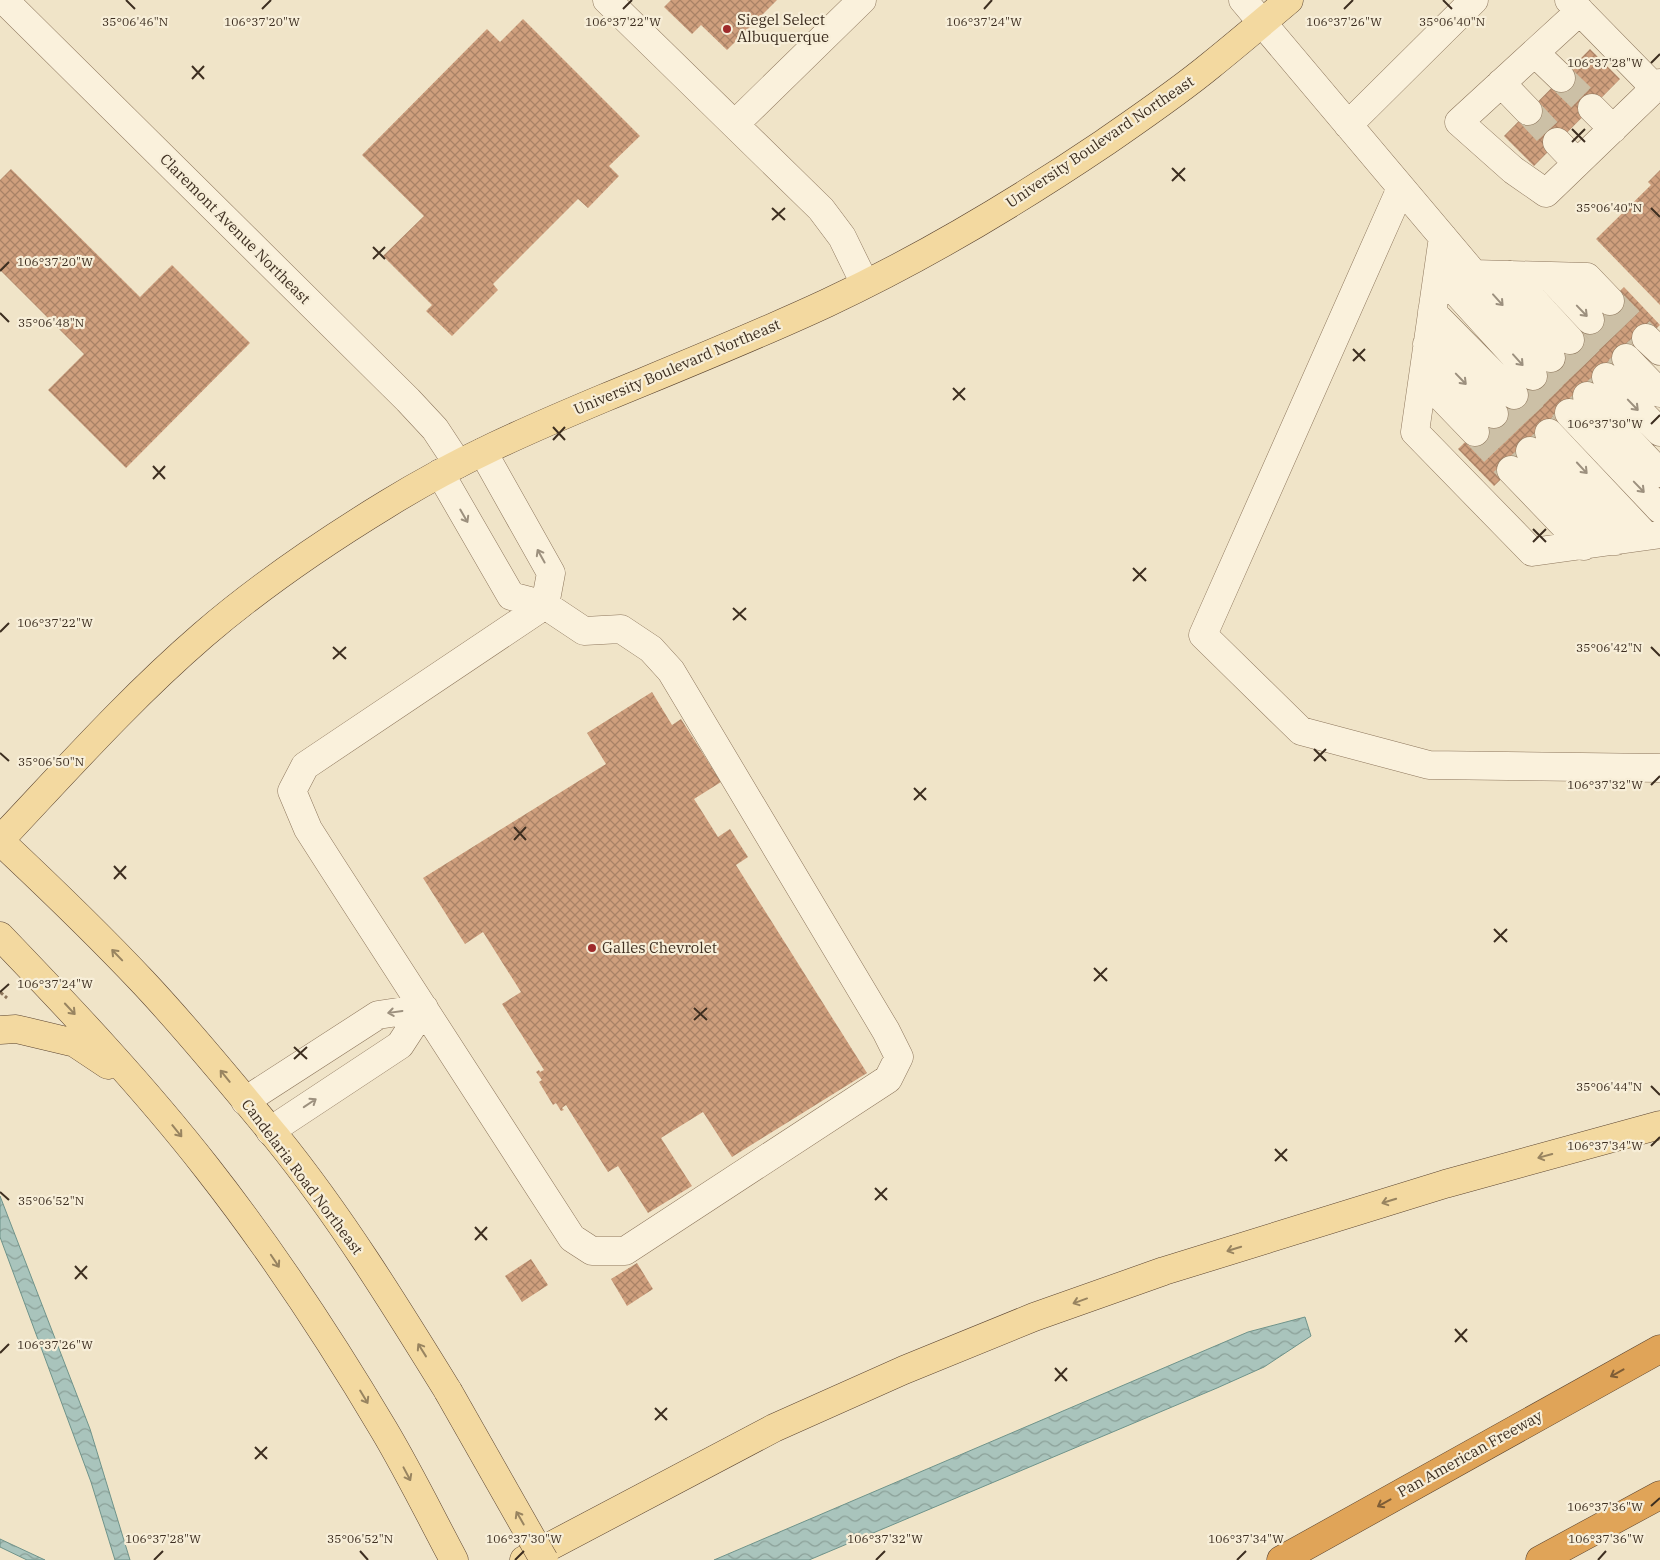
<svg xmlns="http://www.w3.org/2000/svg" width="1660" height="1560" viewBox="0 0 1660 1560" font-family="'IBM Plex Serif',serif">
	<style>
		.water { fill: url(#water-waves); stroke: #6f938a }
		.building { fill: url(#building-cross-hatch) }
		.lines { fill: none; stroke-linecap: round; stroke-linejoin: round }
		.minor-tunnel { stroke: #ccc0a6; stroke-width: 28; stroke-dasharray: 28 14; stroke-linecap: butt }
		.minor-casing { stroke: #8d765c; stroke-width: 29 }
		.major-casing { stroke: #5b4430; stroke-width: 29 }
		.highway-casing { stroke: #5b4430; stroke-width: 29 }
		.path { stroke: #8d765c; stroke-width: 3; stroke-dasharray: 4 2.5; stroke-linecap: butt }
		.minor { stroke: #faf1dc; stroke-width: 28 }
		.major { stroke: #f3d9a0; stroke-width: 28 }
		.highway { stroke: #e0a458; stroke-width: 28 }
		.major-bridge-casing { stroke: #5b4430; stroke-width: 29; stroke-linecap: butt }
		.major-bridge { stroke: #f3d9a0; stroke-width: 28 }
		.oneway { stroke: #9c907e }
		.oneway2 { stroke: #988460 }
		.oneway3 { stroke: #7e5d36 }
		.ticks { fill: none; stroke: #3d2e20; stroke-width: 2 }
		.poi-dot { fill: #9e2a2b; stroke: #f7eed8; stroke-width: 2 }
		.labels { text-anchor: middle; stroke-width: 4.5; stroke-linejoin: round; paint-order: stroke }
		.poi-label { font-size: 15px; fill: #3d2e20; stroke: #f7eed8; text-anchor: start }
		.street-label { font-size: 15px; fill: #3d2e20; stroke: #f7eed8 }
		.ticks-label { font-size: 12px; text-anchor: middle; fill: #3d2e20; stroke: #f7eed8; stroke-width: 4.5; stroke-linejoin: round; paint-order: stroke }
	</style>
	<defs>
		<pattern id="water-waves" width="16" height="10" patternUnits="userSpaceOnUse" patternTransform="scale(1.25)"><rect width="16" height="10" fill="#a9c4bc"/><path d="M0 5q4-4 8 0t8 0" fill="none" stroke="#8ba098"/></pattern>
		<pattern id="building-cross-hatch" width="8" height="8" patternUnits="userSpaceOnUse" patternTransform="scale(1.25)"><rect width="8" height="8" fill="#cf9f7d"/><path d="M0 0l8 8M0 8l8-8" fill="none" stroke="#a98266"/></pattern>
	</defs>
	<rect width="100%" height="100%" fill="#f0e4c8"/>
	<path class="water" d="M0,1196L90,1429L130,1560H115L91,1482L0,1237Z
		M1305,1317L1311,1336L1264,1367L1217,1388L809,1560H714L1248,1332Z
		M0,1539L45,1560H27L0,1547Z"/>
	<path class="building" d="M671,0H777L727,50L701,25L692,34L664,7Z
		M523,19L640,136L609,166L619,176L588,208L578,199L493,284L498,290L452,336L426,311L432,305L383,256L424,216L362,155L487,29L500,42Z
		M1590,49L1620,79L1534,166L1504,136Z
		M11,169L140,297L172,265L250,343L126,468L48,390L84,354L0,270V180Z
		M1660,170V305L1596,239L1651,185L1648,182Z
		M1624,287L1660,325L1494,486L1458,449Z
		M652,692L672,725L681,719L721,782L694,799L718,837L730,829L748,857L736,865L867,1073L732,1157L703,1112L661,1138L692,1186L648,1213L618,1166L608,1172L566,1105L562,1108L564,1110L561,1111L556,1103L553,1105L539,1082L542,1080L536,1072L539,1070L540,1072L544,1070L502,1004L521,992L483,932L465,944L423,878L606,764L587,733Z
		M531,1259L548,1285L522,1302L505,1276Z
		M637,1263L653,1289L627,1306L611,1279Z"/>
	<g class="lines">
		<path class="minor-tunnel" d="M1561,78L1592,108
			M1528,111L1557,142
			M1610,301L1646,338
			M1590,320L1626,358
			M1570,340L1606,377
			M1551,358L1587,396
			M1533,376L1569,413
			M1514,395L1549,433
			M1494,414L1530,451
			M1475,432L1511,470"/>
		<g class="minor-casing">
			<path id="minor" d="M4,0L408,400L435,429L458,464
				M607,0L821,209L842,237L865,284
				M1243,0L1474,274L1551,358
				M1569,0L1655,88L1660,83
				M1580,11L1459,122L1513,170L1546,193L1655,88
				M1535,53L1561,78
				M1501,83L1528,111
				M1592,108L1613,129
				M735,124L862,0
				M1348,125L1474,0
				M1557,142L1577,163
				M1401,188L1203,635L1301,731L1429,765L1660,768
				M1443,237L1415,432L1532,552L1660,534
				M1438,272L1533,376
				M1474,274L1587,277L1610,301
				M1510,275L1570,340
				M1549,276L1590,320
				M1432,312L1514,395
				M1646,338L1660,351
				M1427,344L1494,414
				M1626,358L1660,393
				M1606,377L1660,432
				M1423,378L1475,432
				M1587,396L1660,473
				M1569,413L1660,509
				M1549,433L1646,536
				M1530,451L1616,541
				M1511,470L1584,546
				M440,473L511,596L545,605L551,573L483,452
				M545,605L584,631L621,629L651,649L671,671L886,1031L899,1057L888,1079L625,1251H592L572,1238L331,865L308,829L292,791L305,766Z
				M245,1101L378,1015L424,1008L400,1045L270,1131"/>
		</g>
		<g class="major-casing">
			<path id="major" d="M0,840C66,770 130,698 203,635C260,586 323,543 387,504C456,461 530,429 604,398C679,367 754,337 827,303C923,258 1015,203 1104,143C1140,118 1177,93 1211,65C1237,44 1263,22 1289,0
				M0,841C49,887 97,933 143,982C190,1032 233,1085 276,1137C340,1216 395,1305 448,1391
				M0,936C72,1011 143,1086 207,1168C272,1251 330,1339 384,1430C409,1472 431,1517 454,1560
				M0,1030L16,1029L75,1043L108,1065
				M524,1560L774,1428L904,1370L1034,1317L1164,1271L1445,1184L1660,1125"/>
		</g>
		<g class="highway-casing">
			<path id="highway" d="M1281,1560L1660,1349
				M1540,1560L1660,1495"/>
		</g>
		<path class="path" d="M0,992L7,998"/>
		<use href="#minor" class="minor"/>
		<use href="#major" class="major"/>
		<use href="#highway" class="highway"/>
		<g class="major-bridge-casing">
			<path id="major-bridge" d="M448,1391L544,1560"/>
		</g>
		<use href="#major-bridge" class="major-bridge"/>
	</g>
	<defs><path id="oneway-shaft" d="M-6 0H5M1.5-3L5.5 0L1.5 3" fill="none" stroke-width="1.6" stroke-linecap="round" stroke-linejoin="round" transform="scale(1.25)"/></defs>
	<g class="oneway">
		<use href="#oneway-shaft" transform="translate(1498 300) rotate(48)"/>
		<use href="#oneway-shaft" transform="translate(1582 311) rotate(46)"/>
		<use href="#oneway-shaft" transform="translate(1518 360) rotate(48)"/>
		<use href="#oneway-shaft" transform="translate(1461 379) rotate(46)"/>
		<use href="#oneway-shaft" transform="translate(1633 405) rotate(46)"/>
		<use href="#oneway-shaft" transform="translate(1582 468) rotate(47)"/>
		<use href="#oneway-shaft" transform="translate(1639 487) rotate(46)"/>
		<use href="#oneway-shaft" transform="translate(464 516) rotate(60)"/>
		<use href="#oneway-shaft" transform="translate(541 556) rotate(-119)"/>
		<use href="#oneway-shaft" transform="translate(395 1012) rotate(172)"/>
		<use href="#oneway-shaft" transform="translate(310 1103) rotate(-34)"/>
	</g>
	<g class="oneway2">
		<use href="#oneway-shaft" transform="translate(117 955) rotate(-134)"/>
		<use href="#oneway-shaft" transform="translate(70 1009) rotate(47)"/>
		<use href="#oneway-shaft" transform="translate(225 1076) rotate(-129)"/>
		<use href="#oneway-shaft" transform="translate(177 1131) rotate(51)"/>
		<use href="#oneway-shaft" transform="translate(1545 1156) rotate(165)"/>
		<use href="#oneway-shaft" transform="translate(1389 1201) rotate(163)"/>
		<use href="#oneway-shaft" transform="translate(1234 1249) rotate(163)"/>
		<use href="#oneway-shaft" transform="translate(275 1261) rotate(56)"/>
		<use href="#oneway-shaft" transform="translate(1080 1301) rotate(160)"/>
		<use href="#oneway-shaft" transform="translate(422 1350) rotate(-122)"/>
		<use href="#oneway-shaft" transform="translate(364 1397) rotate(59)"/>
		<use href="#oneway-shaft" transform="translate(407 1474) rotate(62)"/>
		<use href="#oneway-shaft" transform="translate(520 1518) rotate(-120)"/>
	</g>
	<g class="oneway3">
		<use href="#oneway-shaft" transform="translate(1617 1373) rotate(151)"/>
		<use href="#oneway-shaft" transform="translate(1384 1503) rotate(151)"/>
	</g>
	<path class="ticks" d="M126,0L135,9M1443,0L1452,9M262,9L271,0M623,9L632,0M984,9L992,0M1344,9L1353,0M1651,63L1660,54M192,66L204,79M192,79L204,66M1572,129L1585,142M1572,142L1585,129M1172,168L1185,181M1172,181L1185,168M772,208L785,220M1651,208L1660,217M772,220L785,208M373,247L385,259M373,259L385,247M0,271L9,262M0,313L9,322M1353,349L1365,361M1353,361L1365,349M953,388L965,400M953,400L965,388M1651,424L1660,415M553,427L565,440M553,440L565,427M153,466L165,479M153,479L165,466M1533,529L1546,542M1533,542L1546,529M1133,568L1146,581M1133,581L1146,568M733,608L746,620M733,620L746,608M0,632L9,623M333,647L346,659M1651,647L1660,656M333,659L346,647M1314,749L1326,761M0,753L9,761M1314,761L1326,749M1651,785L1660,776M914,788L926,800M914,800L926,788M514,827L526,840M514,840L526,827M114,866L126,879M114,879L126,866M1494,929L1507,942M1494,942L1507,929M1094,968L1107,981M1094,981L1107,968M0,992L9,984M694,1008L707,1020M694,1020L707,1008M294,1047L307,1059M294,1059L307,1047M1651,1086L1660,1095M1651,1146L1660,1137M1275,1149L1287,1161M1275,1161L1287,1149M875,1188L887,1200M0,1192L9,1200M875,1200L887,1188M475,1227L487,1240M475,1240L487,1227M75,1266L87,1279M75,1279L87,1266M1455,1329L1467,1342M1455,1342L1467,1329M0,1353L9,1344M1055,1368L1067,1381M1055,1381L1067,1368M655,1408L667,1420M655,1420L667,1408M255,1447L267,1459M255,1459L267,1447M1651,1506L1660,1498M360,1551L368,1560M154,1560L163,1551M515,1560L524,1551M876,1560L885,1551M1237,1560L1246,1551M1598,1560L1606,1551"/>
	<g class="poi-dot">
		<circle cx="727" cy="29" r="5"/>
		<circle cx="592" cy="948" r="5"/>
	</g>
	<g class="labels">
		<g class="poi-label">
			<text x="737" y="25">Siegel Select<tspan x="737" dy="17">Albuquerque</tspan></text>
			<text x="602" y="953">Galles Chevrolet</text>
		</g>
		<g class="street-label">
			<text transform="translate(1100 142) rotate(-34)" y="5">University Boulevard Northeast</text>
			<text transform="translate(235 229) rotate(45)" y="5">Claremont Avenue Northeast</text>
			<text transform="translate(677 367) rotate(-23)" y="5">University Boulevard Northeast</text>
			<text transform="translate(302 1177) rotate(53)" y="5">Candelaria Road Northeast</text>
			<text transform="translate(1470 1454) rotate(-29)" y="5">Pan American Freeway</text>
		</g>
	</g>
	<g class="ticks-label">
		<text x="135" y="26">35°06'46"N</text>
		<text x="262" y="26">106°37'20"W</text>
		<text x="623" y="26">106°37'22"W</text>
		<text x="984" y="26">106°37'24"W</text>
		<text x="1344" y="26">106°37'26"W</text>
		<text x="1452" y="26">35°06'40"N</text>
		<text x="1605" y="67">106°37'28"W</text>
		<text x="1609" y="212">35°06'40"N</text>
		<text x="55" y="266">106°37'20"W</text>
		<text x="51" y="327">35°06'48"N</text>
		<text x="1605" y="428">106°37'30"W</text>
		<text x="55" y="627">106°37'22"W</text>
		<text x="1609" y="652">35°06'42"N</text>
		<text x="51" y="766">35°06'50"N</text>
		<text x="1605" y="789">106°37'32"W</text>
		<text x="55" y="988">106°37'24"W</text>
		<text x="1609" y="1091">35°06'44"N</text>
		<text x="1605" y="1150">106°37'34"W</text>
		<text x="51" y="1205">35°06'52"N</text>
		<text x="55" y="1349">106°37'26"W</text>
		<text x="1605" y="1511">106°37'36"W</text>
		<text x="163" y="1543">106°37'28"W</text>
		<text x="360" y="1543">35°06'52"N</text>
		<text x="524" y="1543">106°37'30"W</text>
		<text x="885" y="1543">106°37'32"W</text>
		<text x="1246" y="1543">106°37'34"W</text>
		<text x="1606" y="1543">106°37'36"W</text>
	</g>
</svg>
